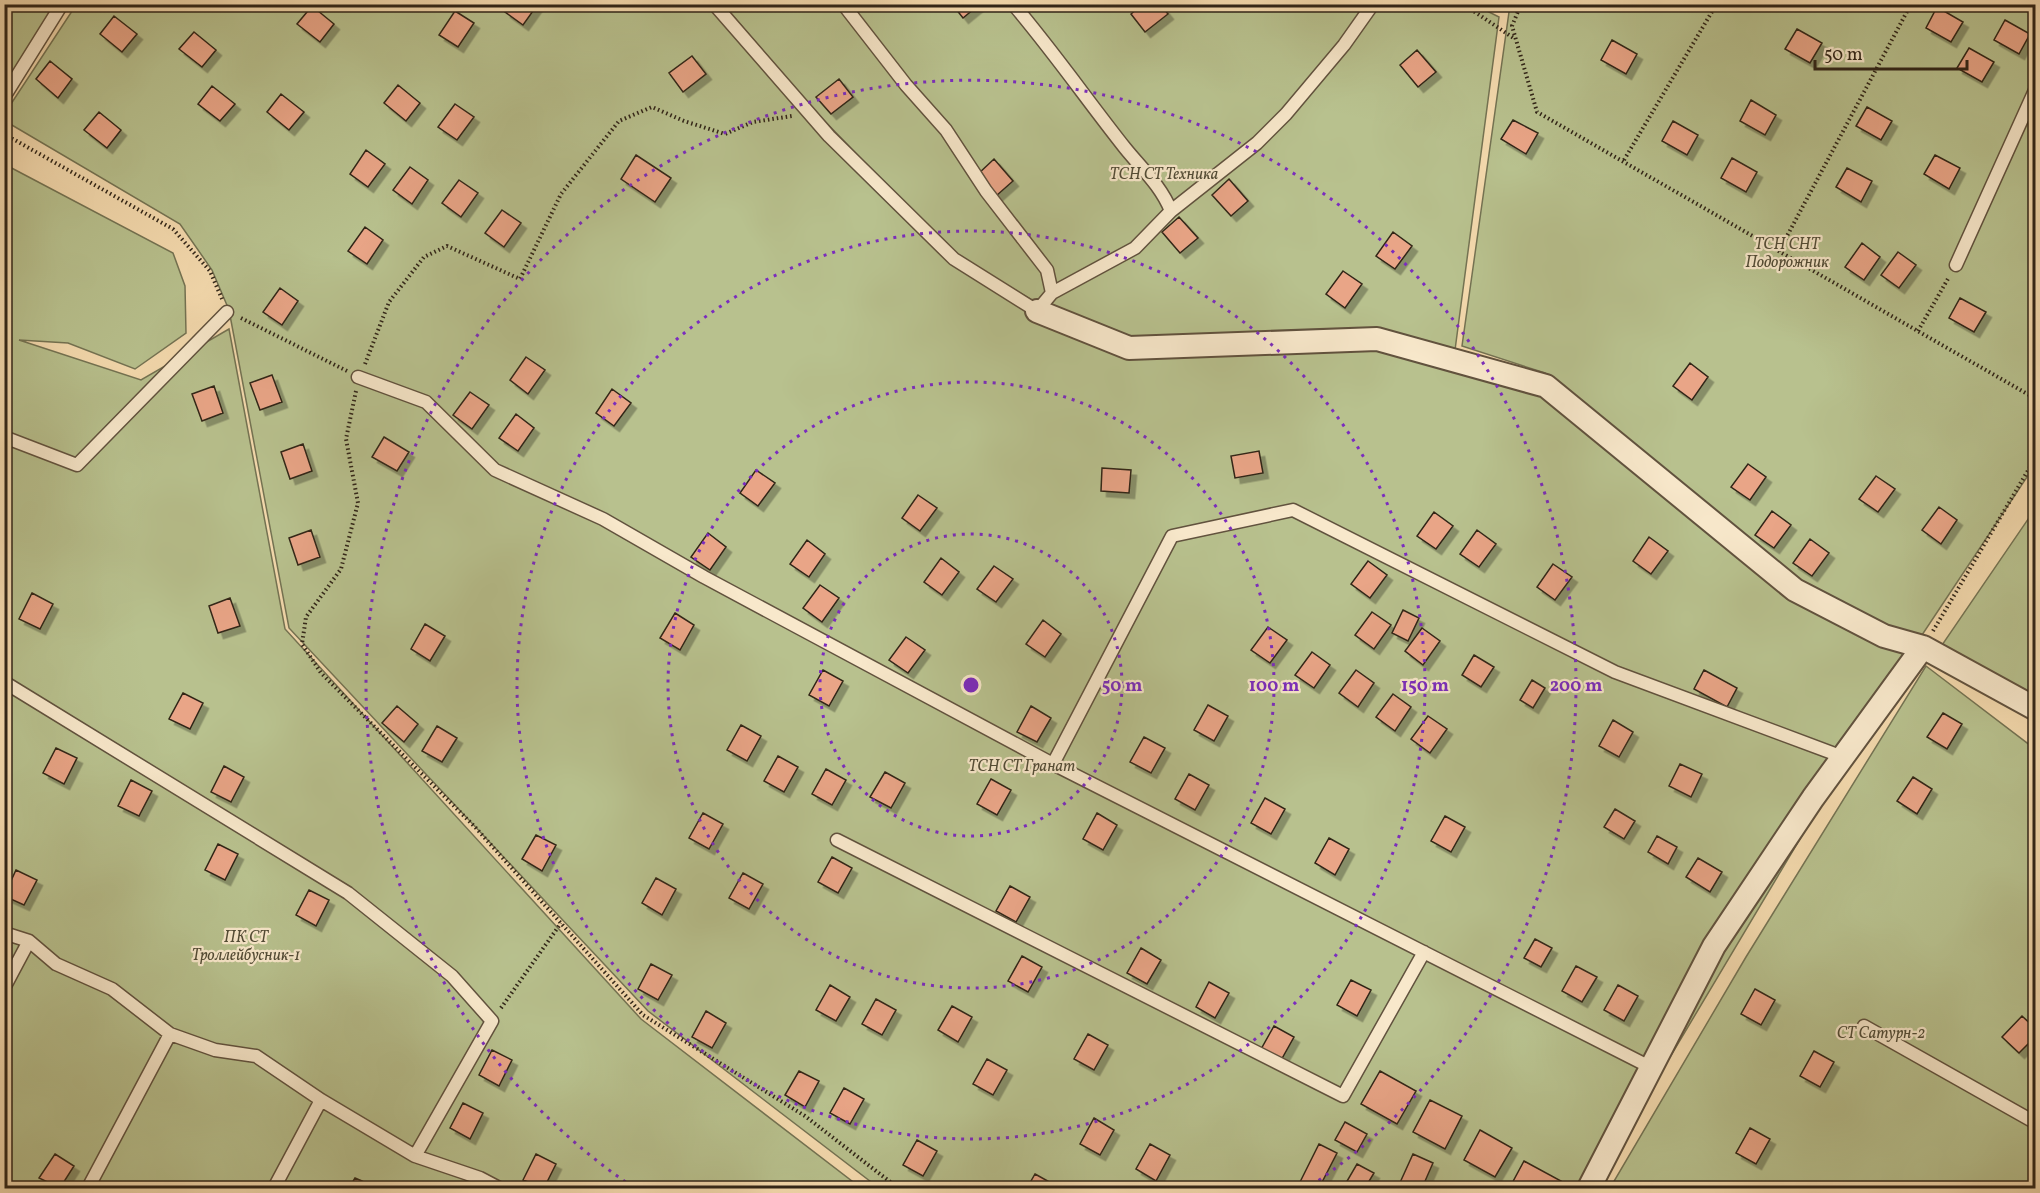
<svg xmlns="http://www.w3.org/2000/svg" width="2040" height="1193" viewBox="0 0 2040 1193" font-family="Vollkorn,serif">
	<style>
		.green { fill: #b8c18e; stroke: #747353; stroke-width: 1.5 }
		.building { fill: #e9a587; stroke: #302518; stroke-width: 1.5; filter: url(#shadow) }
		.lines { fill: none; stroke-linecap: round; stroke-linejoin: round }
		.lane-casing { stroke: #61523e; stroke-width: 15 }
		.street-casing { stroke: #61523e; stroke-width: 26 }
		.path { stroke: #302518; stroke-width: 4; stroke-dasharray: 1.5 3; stroke-linecap: butt }
		.lane { stroke: #f8e8cb; stroke-width: 12 }
		.street { stroke: #f8e8cb; stroke-width: 22 }
		.ring { fill: none; stroke: #7b2cbf; stroke-width: 3; stroke-dasharray: 3 6 }
		.labels { text-anchor: middle; stroke-width: 4.5; stroke-linejoin: round; paint-order: stroke }
		.park-label { font-size: 16px; font-style: italic; fill: #524c36; stroke: #f8e8cb }
		.centre { fill: #7b2cbf; stroke: #f8e8cb; stroke-width: 3 }
		.ring-label { font-size: 18px; text-anchor: middle; font-weight: bold; fill: #7b2cbf; stroke: #f8e8cb; stroke-width: 4.5; stroke-linejoin: round; paint-order: stroke }
	</style>
	<defs>
		<filter id="shadow"><feDropShadow dx="5.5" dy="5.5" stdDeviation="0" flood-color="#0004"/></filter>
	</defs>
	<rect width="100%" height="100%" fill="#f5dbaf"/>
	<filter id="stains"><feTurbulence type="fractalNoise" baseFrequency=".00333" numOctaves="4"/><feColorMatrix values="0 0 0 0 .2 0 0 0 0 .09 0 0 0 0 .02 0 0 0 .5 -.17"/></filter>
	<radialGradient id="worn" r=".72"><stop offset=".6" stop-color="#630" stop-opacity="0"/><stop offset="1" stop-color="#630" stop-opacity=".3"/></radialGradient>
	<path class="green" d="M5,5H56L5,86Z
		M76,5H711L809,122L954,265L1126,355L1377,345L1543,390L1792,595L1912,651L1592,1188H879L648,1011L289,628L229,310L212,270L180,224L5,121V113Z
		M724,5H1475L1499,17L1455,350L1134,341L1046,308L955,255L810,106Z
		M1510,5H2035V465L1918,641L1798,586L1545,373L1462,346Z
		M4,164L173,253L185,286L186,333L135,369L68,343L19,340L141,380L229,329L285,629L641,1019L861,1188H5Z
		M2035,509V714L1942,645Z
		M1926,666L2035,749V1188H1610L1746,957Z"/>
	<path class="building" d="M510,4H538L523,25L505,12Z
		M952,4H980L963,18Z
		M1143,4H1160L1168,14L1145,32L1131,14Z
		M312,6L334,24L320,42L297,24Z
		M1937,7L1963,22L1951,42L1926,28Z
		M455,11L474,23L458,47L439,35Z
		M114,16L137,34L122,52L100,34Z
		M2005,20L2030,34L2019,54L1994,40Z
		M1797,29L1822,43L1810,63L1785,49Z
		M194,32L216,50L202,67L179,49Z
		M1612,40L1637,54L1626,74L1601,60Z
		M1969,48L1994,62L1982,82L1957,68Z
		M1417,50L1436,72L1418,87L1400,65Z
		M692,56L706,74L683,92L669,73Z
		M50,61L72,79L58,98L36,79Z
		M839,79L853,97L831,114L816,97Z
		M398,85L420,103L406,121L384,103Z
		M212,86L235,104L220,121L198,104Z
		M281,94L304,112L289,130L267,112Z
		M1751,100L1776,115L1765,135L1740,121Z
		M455,104L474,117L457,140L438,127Z
		M1867,107L1892,121L1881,140L1856,126Z
		M99,112L121,130L107,148L84,130Z
		M1513,120L1538,133L1526,154L1501,139Z
		M1673,121L1698,135L1687,155L1662,141Z
		M366,150L385,164L368,187L350,174Z
		M636,155L671,178L655,202L621,179Z
		M1935,155L1960,168L1949,189L1924,174Z
		M1732,158L1757,172L1746,192L1721,178Z
		M994,159L1013,181L996,196L977,175Z
		M410,167L428,180L412,204L393,190Z
		M1847,168L1872,181L1861,202L1836,187Z
		M1229,179L1248,201L1231,216L1212,195Z
		M459,180L478,193L461,217L442,203Z
		M502,210L521,223L504,247L485,233Z
		M1179,217L1198,238L1180,253L1162,232Z
		M365,227L383,240L367,264L348,251Z
		M1393,232L1412,246L1395,269L1376,256Z
		M1862,243L1880,257L1864,280L1845,267Z
		M1898,252L1916,265L1899,288L1881,275Z
		M1343,271L1362,284L1345,308L1326,294Z
		M280,288L298,301L282,325L263,312Z
		M1960,298L1986,312L1974,332L1949,318Z
		M526,357L545,370L528,394L510,380Z
		M1690,363L1708,377L1692,400L1673,386Z
		M272,375L282,402L260,410L250,383Z
		M214,386L223,413L202,421L192,394Z
		M612,389L631,403L614,426L596,413Z
		M470,392L489,405L472,429L453,415Z
		M516,414L534,428L518,451L499,438Z
		M384,437L409,452L397,471L372,457Z
		M303,444L312,471L290,479L281,452Z
		M1259,451L1263,473L1235,478L1231,456Z
		M1748,464L1766,477L1750,500L1731,487Z
		M1102,468L1131,470L1129,493L1101,491Z
		M756,470L775,483L758,506L740,493Z
		M1876,476L1895,489L1878,512L1859,499Z
		M918,495L937,508L920,531L902,518Z
		M1939,507L1957,520L1941,544L1922,530Z
		M1772,511L1791,525L1774,548L1755,535Z
		M1434,512L1453,526L1436,549L1417,536Z
		M311,530L320,557L298,565L289,538Z
		M1477,530L1496,544L1479,567L1460,554Z
		M708,533L726,547L710,570L691,557Z
		M1649,537L1668,551L1651,574L1633,561Z
		M1810,539L1829,553L1812,576L1793,563Z
		M807,540L825,554L809,577L790,564Z
		M941,558L959,572L942,595L924,582Z
		M1368,561L1387,575L1370,598L1351,584Z
		M1553,564L1572,577L1555,600L1537,587Z
		M994,566L1013,579L996,602L977,589Z
		M820,585L839,598L822,622L803,608Z
		M32,593L53,604L40,629L19,619Z
		M230,598L240,626L218,633L209,606Z
		M1403,610L1419,618L1408,641L1392,633Z
		M1372,612L1391,625L1374,649L1355,635Z
		M675,613L694,625L680,650L660,638Z
		M1043,620L1061,634L1045,657L1026,644Z
		M425,624L445,636L430,661L411,649Z
		M1268,627L1287,640L1270,663L1251,650Z
		M1422,628L1440,641L1423,665L1405,651Z
		M906,637L925,650L908,673L889,660Z
		M1312,652L1330,665L1314,688L1295,675Z
		M1474,655L1494,667L1481,687L1462,675Z
		M823,670L843,681L829,706L809,695Z
		M1356,670L1374,683L1358,707L1339,693Z
		M1704,670L1737,688L1727,707L1694,689Z
		M1532,680L1545,688L1533,708L1520,700Z
		M183,693L203,703L190,729L169,719Z
		M1393,694L1411,707L1395,731L1376,717Z
		M1208,705L1228,716L1214,741L1194,730Z
		M397,706L418,724L404,742L382,723Z
		M1031,706L1051,718L1037,742L1017,732Z
		M1943,713L1962,724L1947,749L1927,737Z
		M1428,716L1447,729L1430,753L1411,739Z
		M1613,720L1633,732L1619,757L1599,746Z
		M741,725L761,736L747,761L727,750Z
		M437,726L457,738L442,762L422,751Z
		M1144,737L1165,748L1151,773L1130,762Z
		M56,748L77,758L64,784L43,773Z
		M778,756L798,767L784,792L764,781Z
		M1680,764L1702,774L1691,797L1669,786Z
		M224,766L244,777L231,802L211,792Z
		M826,769L846,780L832,805L812,794Z
		M885,772L905,783L891,808L870,797Z
		M1189,774L1209,785L1195,810L1175,799Z
		M1913,777L1932,789L1917,814L1897,801Z
		M991,779L1011,790L997,815L977,804Z
		M131,780L152,791L139,816L118,806Z
		M1265,798L1285,809L1271,834L1251,823Z
		M1615,809L1635,821L1624,839L1604,827Z
		M703,813L723,824L709,849L689,838Z
		M1097,813L1117,825L1103,850L1083,839Z
		M1445,816L1465,827L1451,852L1431,841Z
		M536,835L556,845L542,871L522,859Z
		M1657,836L1677,847L1668,864L1648,852Z
		M1329,838L1349,849L1335,875L1315,863Z
		M218,844L238,854L225,880L205,870Z
		M832,857L852,868L838,893L818,882Z
		M1698,858L1722,872L1710,892L1686,877Z
		M16,870L37,880L24,905L4,896Z
		M743,873L763,884L749,909L729,898Z
		M656,878L676,889L662,915L642,903Z
		M1010,886L1030,897L1016,922L996,911Z
		M309,890L329,900L316,926L296,915Z
		M1535,939L1552,948L1541,967L1524,958Z
		M1141,948L1161,960L1147,984L1127,973Z
		M1022,956L1042,967L1028,992L1008,981Z
		M651,964L672,975L658,1000L638,989Z
		M1576,966L1597,977L1582,1002L1562,991Z
		M1351,980L1371,990L1357,1016L1337,1005Z
		M1209,982L1229,993L1215,1018L1196,1007Z
		M830,985L850,997L836,1021L816,1010Z
		M1618,985L1638,996L1624,1021L1604,1010Z
		M1755,989L1775,1000L1761,1025L1741,1014Z
		M876,999L896,1010L882,1035L862,1024Z
		M952,1006L972,1017L958,1042L938,1030Z
		M706,1011L726,1023L712,1048L692,1037Z
		M2022,1016L2036,1029V1036L2019,1053L2002,1037Z
		M1274,1026L1294,1037L1280,1062L1260,1051Z
		M1088,1034L1108,1045L1094,1070L1074,1059Z
		M492,1050L512,1060L499,1086L479,1075Z
		M1814,1051L1834,1062L1820,1087L1800,1076Z
		M987,1059L1007,1070L993,1095L973,1084Z
		M799,1071L819,1081L805,1107L785,1095Z
		M1380,1071L1416,1091L1397,1124L1361,1104Z
		M844,1088L864,1099L850,1124L830,1113Z
		M1430,1100L1462,1116L1445,1149L1413,1132Z
		M463,1103L483,1113L470,1139L450,1128Z
		M1094,1118L1114,1130L1100,1155L1080,1144Z
		M1345,1122L1367,1134L1357,1152L1335,1140Z
		M1750,1128L1770,1139L1756,1164L1736,1153Z
		M1480,1130L1512,1148L1495,1177L1464,1160Z
		M917,1140L937,1151L923,1176L903,1165Z
		M1150,1144L1170,1155L1156,1181L1136,1169Z
		M1319,1144L1337,1153L1319,1188H1314L1300,1182Z
		M55,1154L74,1166L60,1188L39,1178Z
		M536,1154L556,1164L544,1188L523,1180Z
		M1413,1154L1433,1163L1422,1188H1401L1398,1187Z
		M1524,1161L1561,1181L1557,1188L1510,1187Z
		M1357,1164L1374,1173L1365,1188H1343Z
		M1035,1174L1055,1185L1053,1188H1027Z
		M355,1178L362,1181L375,1188H349Z"/>
	<g class="lines">
		<g class="lane-casing">
			<path id="lane" d="M714,4L829,136L954,259L1037,311L1052,293L1135,248L1171,211L1257,143L1286,114L1344,45L1373,4
				M843,4L906,85L946,130L986,191L1047,270L1052,293
				M1013,4C1053,51 1087,100 1125,148C1142,169 1161,186 1171,211
				M4,97L62,4
				M1956,265L2036,88
				M358,377L426,402L495,470L603,519L704,577L1053,764L1652,1068
				M4,437L77,465L227,312
				M4,682L348,893L452,976L492,1021L415,1156
				M1053,764L1172,536L1293,510L1615,672L1843,757
				M837,840L1343,1096L1424,952
				M4,933L29,941L56,964L112,989L170,1034L215,1050L256,1056L321,1100L415,1156L480,1178L499,1188
				M4,988L29,941
				M1864,1026L2036,1123
				M88,1188L170,1034
				M274,1188L321,1100"/>
		</g>
		<g class="street-casing">
			<path id="street" d="M1037,311L1129,348L1377,339L1546,386L1795,590L1884,636L1923,647L2036,709
				M1589,1188L1714,946L1813,798L1923,647"/>
		</g>
		<path class="path" d="M1463,4L1515,39
			M1521,4L1512,26L1537,112L2036,399
			M4,134L173,229L210,271L222,299
			M1624,160L1713,10
			M1779,251L1910,6
			M241,318L347,371
			M1918,331L1949,277
			M365,364L389,302L424,257L447,246L520,279L561,194L619,121L652,107L684,121L725,134L753,122L792,116
			M356,391L346,439L358,503L341,569L306,617L302,644L321,673L475,827L643,1015L805,1116L898,1188
			M1933,631L2036,457
			M501,1008L561,923"/>
		<use href="#lane" class="lane"/>
		<use href="#street" class="street"/>
	</g>
	<g class="ring">
		<circle cx="971" cy="685" r="151"/>
		<circle cx="971" cy="685" r="303"/>
		<circle cx="971" cy="685" r="454"/>
		<path d="M633 1187A605 605 0 1 1 1309 1187"/>
	</g>
	<g class="labels">
		<g class="park-label">
			<text x="1164" y="179">ТСН СТ Техника</text>
			<text x="1787" y="249">ТСН СНТ<tspan x="1787" dy="18">Подорожник</tspan></text>
			<text x="1022" y="771">ТСН СТ Гранат</text>
			<text x="246" y="942">ПК СТ<tspan x="246" dy="18">Троллейбусник-1</tspan></text>
			<text x="1881" y="1038">СТ Сатурн-2</text>
		</g>
	</g>
	<circle cx="971" cy="685" r="9" class="centre"/>
	<g class="ring-label">
		<text x="1122" y="691">50 m</text>
		<text x="1274" y="691">100 m</text>
		<text x="1425" y="691">150 m</text>
		<text x="1576" y="691">200 m</text>
	</g>
	<rect width="2040" height="1193" fill="none" stroke="#f5dbaf" stroke-width="24"/>
	<rect x="6" y="6" width="2028" height="1181" fill="none" stroke="#302518" stroke-width="3"/>
	<rect x="12" y="12" width="2016" height="1169" fill="none" stroke="#302518" stroke-width="1.5"/>
	<path d="M1815 60v9h152v-9" fill="none" stroke="#302518" stroke-width="3"/>
	<text x="1824" y="60" font-size="18" fill="#302518" stroke="#f8e8cb" stroke-width="4.5" paint-order="stroke">50 m</text>
	<rect width="100%" height="100%" filter="url(#stains)"/>
	<rect width="100%" height="100%" fill="url(#worn)"/>
</svg>
